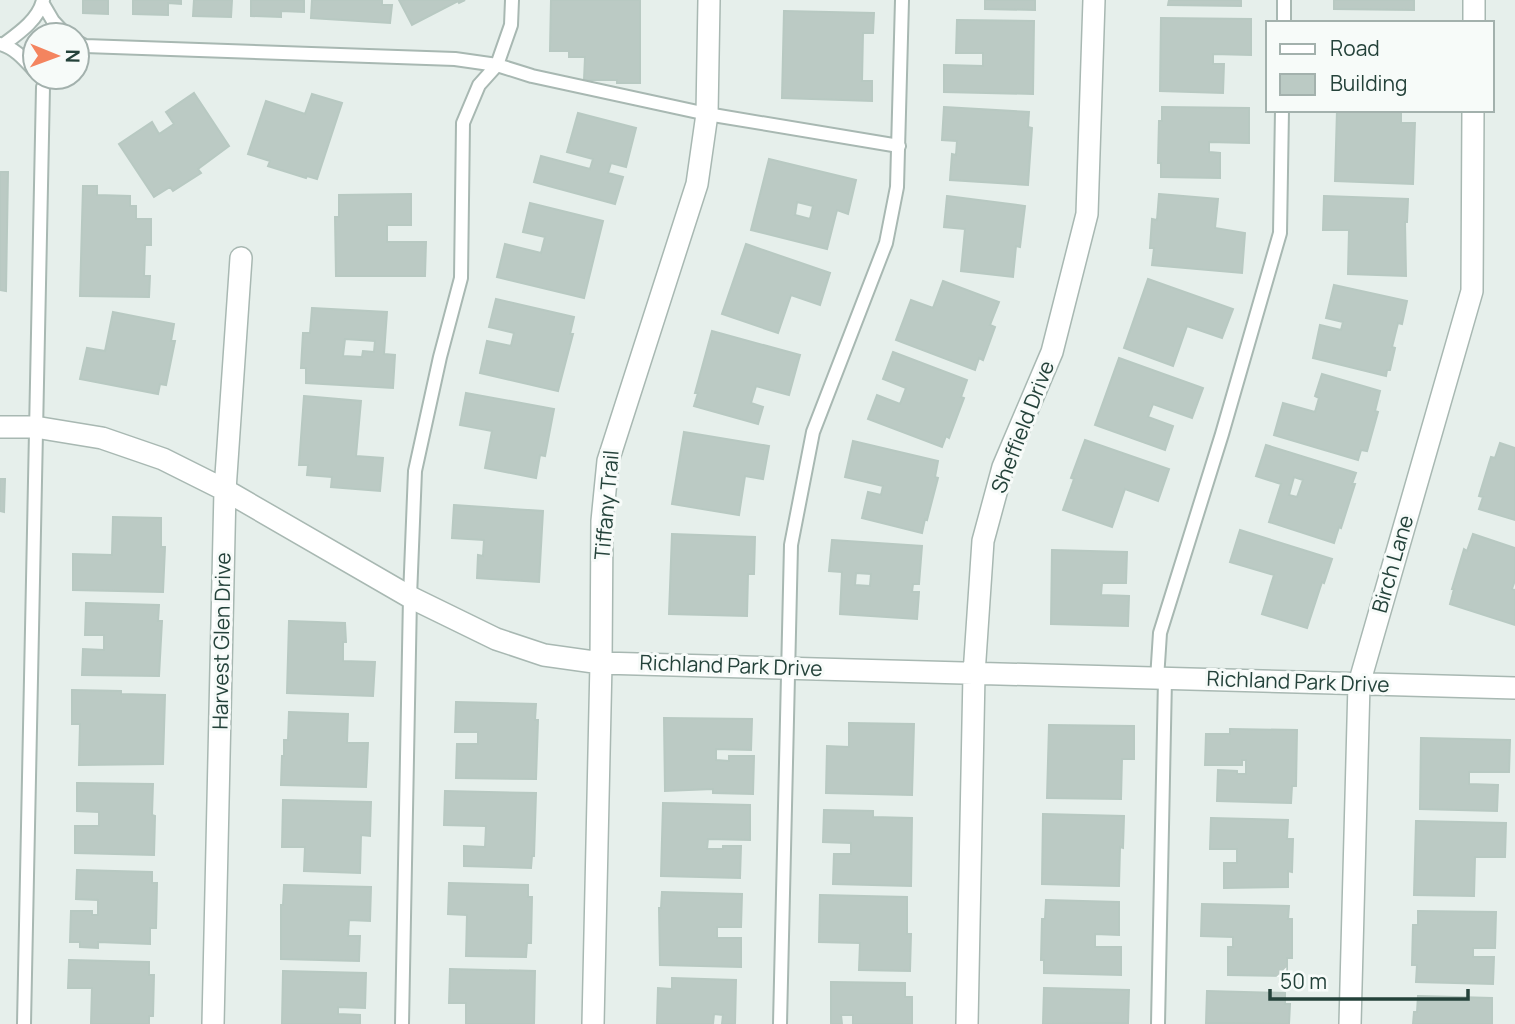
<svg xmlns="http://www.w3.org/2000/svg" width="1515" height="1024" viewBox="0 0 1515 1024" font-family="Manrope,sans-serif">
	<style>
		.building { fill: #bbcac4; stroke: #b8c9c2; stroke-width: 2; fill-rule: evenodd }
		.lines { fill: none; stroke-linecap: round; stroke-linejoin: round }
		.service-casing { stroke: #a8b8b2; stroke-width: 16 }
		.minor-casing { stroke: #a8b8b2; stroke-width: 24 }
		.service { stroke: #fff; stroke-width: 12 }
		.minor { stroke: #fff; stroke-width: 21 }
		.labels { text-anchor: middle; stroke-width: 6; stroke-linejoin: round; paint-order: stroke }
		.street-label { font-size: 21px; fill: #24423a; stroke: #f7fbf9 }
	</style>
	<rect width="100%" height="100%" fill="#e6efeb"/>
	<path class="building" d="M83,0H108V14L83,13Z
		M133,0H181V4L168,3V15L133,14Z
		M194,0H232L231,17L193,16Z
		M251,0H304V12L281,11V17L251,16Z
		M312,0H382V5H392L390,23L311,18Z
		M399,0H465L459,3L458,1L412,25Z
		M551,0H640V83H617V80H584L585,57H569V51H550Z
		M985,0H1035V10L985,9Z
		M1169,0H1241V6L1168,5Z
		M1334,0H1414V10L1334,9Z
		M784,11L874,13L873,33H863L862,81H872V101L782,98Z
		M1161,18L1251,19V55L1213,54V64H1224L1223,93L1160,91Z
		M957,20L1034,21L1033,94L944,92V65L983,66V53H956Z
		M194,93L229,146L198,169L201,173L173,191L170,187L154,197L119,144L152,122L159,134L174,124L166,112Z
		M312,94L342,103L317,179L307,176L306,178L268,166L270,161L248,154L266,101L305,114Z
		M944,107L1029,112L1028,127L1032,128L1028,185L950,180L952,154L956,155L957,141L942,140Z
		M1162,107L1249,108V143L1209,142V152L1220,153V178L1161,177V163H1158L1159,121H1162Z
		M1337,110H1401V123H1415L1413,184L1335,181Z
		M578,113L636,128L626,167L611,163L608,173L623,177L615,204L534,182L541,156L590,169L593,159L567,152Z
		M769,159L856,180L848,214L837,210L827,249L751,230ZM797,202L813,206L810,219L795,215Z
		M0,172H8L6,291L0,290Z
		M83,186H97V195L130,196V206H136V219H151V245H145L144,276H150L149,297L80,296Z
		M411,194V225H387V242H426L425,276H336L335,217H339V195Z
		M1159,194L1218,199L1215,228L1245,233L1242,273L1152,265L1154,248H1150L1152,219L1157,220Z
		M947,196L1025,206L1020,247L1016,246L1013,277L961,271L965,229L944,227Z
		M1324,196L1408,199L1407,222H1405L1406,276L1348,274L1349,230H1323Z
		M530,203L603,221L584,298L497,277L505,244L541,253L545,237L523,232Z
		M746,244L830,273L820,305L791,295L778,333L722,314Z
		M1148,279L1233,309L1222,338L1187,326L1173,366L1124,348Z
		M943,281L999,302L990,325L995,327L983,360L979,358L975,370L896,340L911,300L933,308Z
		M1334,285L1407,301L1402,324L1398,323L1392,347L1395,348L1390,370H1387L1386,376L1313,358L1320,325L1341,330L1343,322L1326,318Z
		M496,299L574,317L570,334H573L558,391L480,373L487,341L511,346L514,333L489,327Z
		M312,308L387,312L384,354L395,355L393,388L306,383V368H301L303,333H310ZM345,339L375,341L374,352L363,351L362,357L343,356Z
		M113,312L174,324L171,341H175L166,385L160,384L158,394L80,379L87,348L105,351Z
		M712,331L800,355L789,395L756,386L751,403L763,407L758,424L694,406L698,393H695Z
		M893,352L967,380L961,397L964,398L949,438L946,436L942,447L868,419L877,395L900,404L906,388L883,379Z
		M1119,358L1203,388L1192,418L1153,404L1148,417L1173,426L1165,450L1095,425Z
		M1322,374L1380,391L1375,411L1378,412L1367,451L1361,450L1358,460L1274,435L1283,403L1315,412L1319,398L1315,396Z
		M466,393L554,409L545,456L540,455L536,478L485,468L492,431L460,425Z
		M304,396L361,401L356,456L383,458L380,491L331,487L332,477L307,475L308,465H299Z
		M684,432L769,446L763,479L745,476L739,515L672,504Z
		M1085,440L1169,469L1158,501L1125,489L1112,527L1063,510L1074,479L1071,478Z
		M853,441L938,461L935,477L938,478L927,520L925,519L922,533L862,518L868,492L881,495L883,486L845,477Z
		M1500,443L1515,448V520L1479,509L1483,497L1479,496L1491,457L1495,458Z
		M1266,445L1356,473L1352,484H1355L1341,528L1339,527L1334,543L1269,522L1281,484L1256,476ZM1294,477L1303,480L1297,497L1289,495Z
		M0,479H5L4,512L0,511Z
		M454,505L543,511L539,582L477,578L478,555L483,556L484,540L452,538Z
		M113,517L161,518V547H165L163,592L73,590V554L112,555Z
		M1240,530L1332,559L1324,583L1322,582L1307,628L1262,614L1274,575L1230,562Z
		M672,534L755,537L754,574H748L747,616L669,614Z
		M1473,534L1515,548V580L1512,589L1515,590V625L1450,604L1454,589H1452L1464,549L1467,551Z
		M832,540L922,546L919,584H913L912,592H919L917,619L840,614L842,572L829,571ZM856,573L871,574L870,586L855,585Z
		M1052,550L1127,552L1126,583H1102L1101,595L1129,596L1128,626L1051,624Z
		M86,603L159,605L158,621H162L159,676L82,675L83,649L104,650V635H85Z
		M289,621L345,623L346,642H343V661L375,662L373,696L287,693Z
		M72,690L121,691V694L165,695L163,764L79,765L80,724H72Z
		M456,702L536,704L535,720H538L536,779L456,778L457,744H478V732H455Z
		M289,712L348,714L347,743H368L366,787L281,785L282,756H284V740H288Z
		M664,718L752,719L751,750L716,749V760L729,761V756H754L753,794L713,793V789L665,791Z
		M849,723L914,724L912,795L826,793L827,746L849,747Z
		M1049,725L1134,726V759H1122L1121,799L1047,798Z
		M1230,729L1297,730L1296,786H1292L1291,803L1217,801L1218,770L1237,771V774H1246V760H1242V765H1205L1206,734H1230Z
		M1421,738L1510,740L1509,772H1469V784L1498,785L1497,811L1420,809Z
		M77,783L153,784L152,815L155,816L154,855L75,853V826H99V812L77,811Z
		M445,791L536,793L534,856H532L531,868L464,866V846L485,847L486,826L444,825Z
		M283,800L371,802L370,836L361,835L360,873L304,871L305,847H282Z
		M663,803L750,805V840L708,839L707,849H723V846H741L740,878L661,876Z
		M824,810L873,811V817L912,818L911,886L833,884L834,854H851V843L823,842Z
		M1043,814L1124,816L1123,848L1120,847L1119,886L1042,884Z
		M1211,818L1288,820L1287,839H1293L1292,872L1288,871V887L1224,888V863H1237V849H1210Z
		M1416,821L1506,823L1505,857H1475L1474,896L1414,895Z
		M77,870L152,872V883H157L156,928H150V944L98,942V948L80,947V942H70L71,911H92V915H98V900L76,899Z
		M449,883L528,885V897H532L531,943H527L526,957L466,956L467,915L448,914Z
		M284,885L371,887L370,921L349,920L348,936H360L359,961L281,959V905H283Z
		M662,892L742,894L741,927H717V938H741V967L660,965L659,908H661Z
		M820,895L907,897V934H911L910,971L859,970L860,943L819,942Z
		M1046,900L1119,902V935L1095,934V947H1121V975L1044,973V960H1041L1042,919H1045Z
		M1202,904L1289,906L1288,919H1292V958H1287V976L1228,975V947H1233V937L1201,936Z
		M1418,911L1496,912L1495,948H1473V957H1494L1493,984L1416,982L1417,965H1412L1413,925H1418Z
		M69,960L149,962V975H154L153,1016H149V1024H91L92,988H68Z
		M450,969L535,971L534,1024H466V1003H449Z
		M283,971L366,973L365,1008L338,1007V1014L360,1015V1024H282Z
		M672,978L736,980L735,1024H722L723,1015L714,1014L713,1024H657L658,988L672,989Z
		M831,982L905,983V997H912V1024H853V1015H841L842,1024H831Z
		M1044,988L1129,990L1128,1023L1043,1024Z
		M1207,991L1285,993V1004H1290L1289,1024L1206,1023Z
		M1418,996L1492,998V1024H1413L1414,1012H1417Z"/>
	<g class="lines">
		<g class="service-casing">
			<path id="service" d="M43,4L53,21L66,35
				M1284,23V0
				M77,42L85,46L455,59L497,65L532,76L707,114L899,146
				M0,44C14,47 25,60 35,71
				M4,44C19,33 39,19 43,0
				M1157,679L1160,633L1222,434L1280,233L1282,110
				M24,1024L43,87L49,77
				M402,1024L410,597L415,471L440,357L461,278L463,123L479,85L497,65L511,25L512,0
				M780,1024L791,545L813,432L886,243L897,187L902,0
				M1158,1024L1165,679"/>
		</g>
		<g class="minor-casing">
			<path id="minor" d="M1474,23V0
				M0,427H35L102,438L163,459L225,490L410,597L496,639L544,655L601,663L1515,688
				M213,1024L225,490L241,258
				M593,1024L601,663L602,521L608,461L697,184L707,114L709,0
				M967,1024L974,674L983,541L1003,467L1052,352L1087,214L1094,0
				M1350,1024L1359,684L1472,291L1473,110"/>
		</g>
		<use href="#service" class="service"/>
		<use href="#minor" class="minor"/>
	</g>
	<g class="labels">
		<g class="street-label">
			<text transform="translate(1023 427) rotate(-69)" y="7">Sheffield Drive</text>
			<text transform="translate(607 505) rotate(-85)" y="7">Tiffany Trail</text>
			<text transform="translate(1393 564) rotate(-74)" y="7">Birch Lane</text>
			<text transform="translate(222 641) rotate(-89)" y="7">Harvest Glen Drive</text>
			<text transform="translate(731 666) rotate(2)" y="7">Richland Park Drive</text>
			<text transform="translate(1298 682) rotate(2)" y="7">Richland Park Drive</text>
		</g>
	</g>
	<rect x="1266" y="21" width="228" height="91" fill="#f7fbf9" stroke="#a3b1ad" stroke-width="2"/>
	<rect x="1280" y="44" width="35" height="10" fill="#ffffff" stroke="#a3b1ad" stroke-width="2"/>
	<text x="1330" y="56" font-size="21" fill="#24423a">Road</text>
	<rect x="1280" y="74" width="35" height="21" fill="#bbcac4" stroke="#a3b1ad" stroke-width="2"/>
	<text x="1330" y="91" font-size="21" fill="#24423a">Building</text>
	<g transform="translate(56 56) rotate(91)"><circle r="33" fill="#f7fbf9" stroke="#a3b1ad" stroke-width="2"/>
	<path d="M0-5L12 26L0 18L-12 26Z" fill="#f4845f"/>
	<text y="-10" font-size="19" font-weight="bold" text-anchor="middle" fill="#24423a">N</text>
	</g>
	<path d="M1270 989v10h198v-10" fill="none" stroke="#24423a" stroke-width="3.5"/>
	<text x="1280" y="989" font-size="21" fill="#24423a" stroke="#f7fbf9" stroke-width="5" paint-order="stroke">50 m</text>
</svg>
